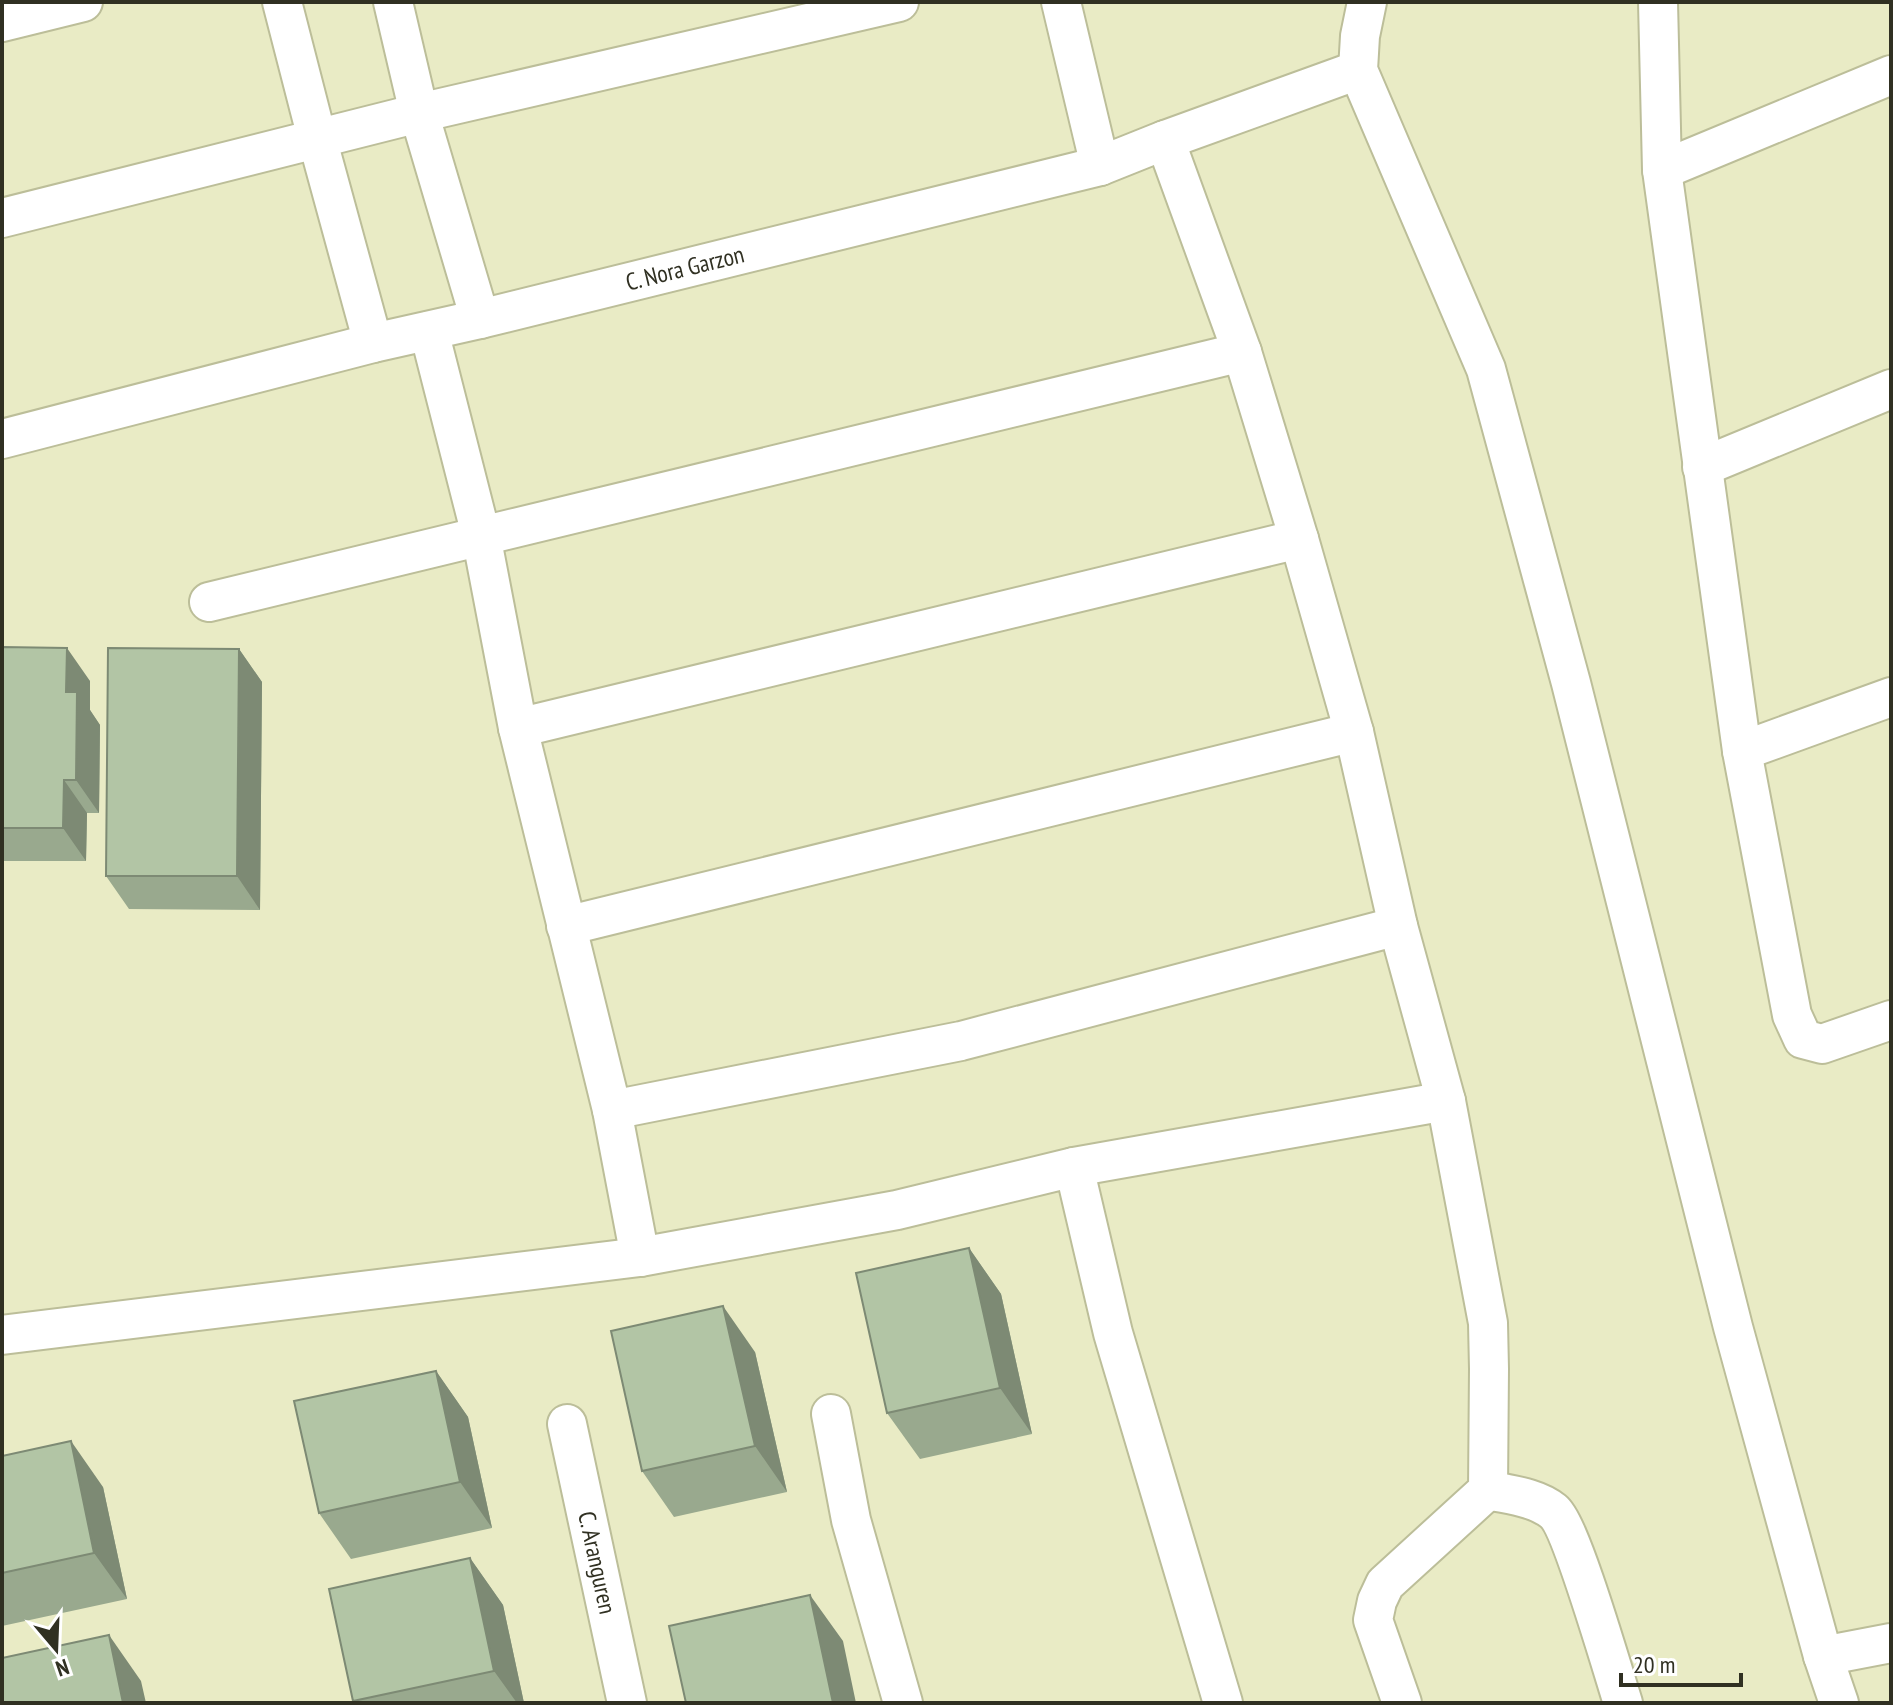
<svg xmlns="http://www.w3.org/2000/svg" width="1893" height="1705" viewBox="0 0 1893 1705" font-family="'PT Sans Narrow',sans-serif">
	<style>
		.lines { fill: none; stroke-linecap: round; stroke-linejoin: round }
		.street-casing { stroke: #bcbe99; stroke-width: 42 }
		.street { stroke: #fff; stroke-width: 38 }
		.wall { fill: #99a98e }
		.shaded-wall { fill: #7d8a74 }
		.building { fill: #b2c5a5; stroke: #7d8a74; stroke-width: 2 }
		.labels { text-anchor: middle; stroke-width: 7; stroke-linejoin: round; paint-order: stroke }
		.street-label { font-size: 24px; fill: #303022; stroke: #fff }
	</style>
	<rect width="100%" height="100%" fill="#e9ebc5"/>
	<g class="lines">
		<g class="street-casing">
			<g id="street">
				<path d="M282,2L317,138L373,343"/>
				<path d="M393,2L419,113L480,319"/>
				<path d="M1061,2L1100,166"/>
				<path d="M1367,2L1360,36L1358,70L1486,369L1571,683L1733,1327L1823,1656L1839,1703"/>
				<path d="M1658,2L1662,170L1742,751L1792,1015L1803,1039L1822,1044L1891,1020"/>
				<path d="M2,22L83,2"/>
				<path d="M1165,140L1242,352L1299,539L1354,732L1398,926L1446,1101L1488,1323L1489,1369L1488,1490L1385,1584L1377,1601L1373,1620L1402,1703"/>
				<path d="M1662,170L1891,75"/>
				<path d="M2,218L419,113L899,2"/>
				<path d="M429,331L481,535L518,728L612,1110L640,1257"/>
				<path id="s1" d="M2,439L373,343L480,319L1100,166L1165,140L1358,70"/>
				<path d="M1702,467L1891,389"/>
				<path d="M209,602L1242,352"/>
				<path d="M518,728L1299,539"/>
				<path d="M1742,751L1891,697"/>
				<path d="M566,926L1354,732"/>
				<path d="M612,1110L961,1041L1398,926"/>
				<path d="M1074,1167L1113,1333L1223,1703"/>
				<path d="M2,1335L640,1257L897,1210L1074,1167L1446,1101"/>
				<path d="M831,1414L851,1520L903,1703"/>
				<path id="s2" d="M567,1424L627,1703"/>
				<path d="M1488,1490C1510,1495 1535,1497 1553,1511C1571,1525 1613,1672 1623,1703"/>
				<path d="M1823,1656L1891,1643"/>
			</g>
		</g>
		<use href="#street" class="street"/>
	</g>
	<path class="wall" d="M2,647L90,681V710L100,725L99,813H87L86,861H2Z
		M239,649L262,682L260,910L129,909L106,876Z
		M969,1248L1001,1294L1032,1434L920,1459L887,1413Z
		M755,1352L787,1492L674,1517L642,1471Z
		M436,1371L468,1417L492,1528L351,1559L319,1513Z
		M2,1456L103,1487L127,1599L2,1626Z
		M470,1558L503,1605L524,1703H354L353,1701Z"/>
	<path class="shaded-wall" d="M67,648L90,681V710L100,725L99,813L76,780L66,692Z
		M239,649L262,682L260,910L237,876Z
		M64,780L87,813L86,861L63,828Z
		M969,1248L1001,1294L1032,1434L1000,1388Z
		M723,1306L755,1352L787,1492L755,1446Z
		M436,1371L468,1417L492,1528L460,1482Z
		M71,1441L103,1487L127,1599L94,1553Z
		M470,1558L503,1605L524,1703H517L494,1671Z
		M810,1595L843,1641L856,1703H833Z
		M109,1635L141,1681L146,1703H123Z"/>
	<path class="building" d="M2,647L67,648L66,692H77L76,780H64L63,828H2Z
		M108,648L239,649L237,876H106Z
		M969,1248L1000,1388L887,1413L856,1273Z
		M723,1306L755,1446L642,1471L611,1331Z
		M436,1371L460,1482L319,1513L294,1401Z
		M71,1441L94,1553L2,1573V1456Z
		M470,1558L494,1671L353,1701L329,1589Z
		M810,1595L833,1703H686L669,1626Z
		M109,1635L123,1703H2V1658Z"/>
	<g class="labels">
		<g class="street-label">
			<text dy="8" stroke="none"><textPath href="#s1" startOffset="704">C. Nora Garzon</textPath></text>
			<text dy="8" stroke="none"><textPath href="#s2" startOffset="142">C. Aranguren</textPath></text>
		</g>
	</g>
	<rect width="1893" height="1705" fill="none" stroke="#303022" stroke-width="8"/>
	<g transform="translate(56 1649) rotate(161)" stroke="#ffffff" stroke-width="6" paint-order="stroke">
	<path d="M0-6L14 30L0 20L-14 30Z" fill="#303022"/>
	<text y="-12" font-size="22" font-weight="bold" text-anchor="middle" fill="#303022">N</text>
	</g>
	<path d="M1621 1673v12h120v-12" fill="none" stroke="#303022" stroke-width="4"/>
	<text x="1633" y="1673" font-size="24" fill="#303022" stroke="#ffffff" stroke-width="6" paint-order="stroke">20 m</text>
</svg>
